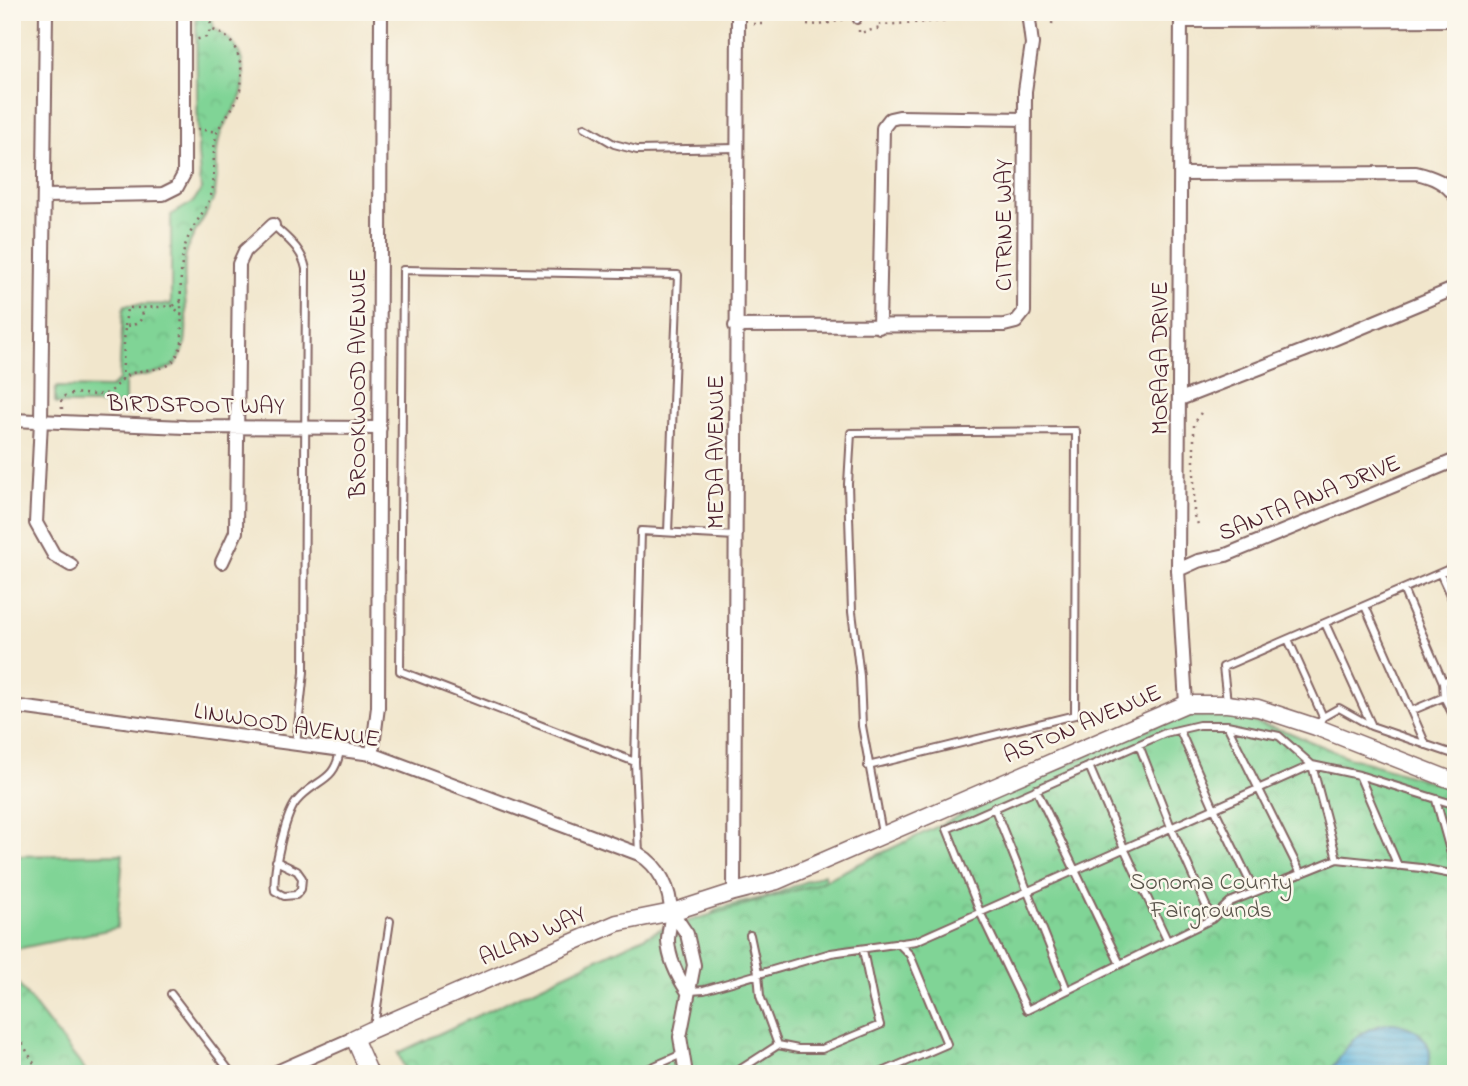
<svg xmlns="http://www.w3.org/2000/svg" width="1468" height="1086" viewBox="0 0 1468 1086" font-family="'Indie Flower',sans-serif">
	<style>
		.grass { fill: #80d496; stroke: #657a60; stroke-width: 2 }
		.park { fill: url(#park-crowns); stroke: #657a60; stroke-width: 2 }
		.water { fill: url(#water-rules); stroke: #546a83; stroke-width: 2 }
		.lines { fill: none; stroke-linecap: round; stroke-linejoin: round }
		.service-casing { stroke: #846563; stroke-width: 10 }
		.minor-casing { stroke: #846563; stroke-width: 16 }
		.tertiary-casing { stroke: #846563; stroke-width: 19 }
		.path { stroke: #846563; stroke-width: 2.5; stroke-dasharray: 2 5; stroke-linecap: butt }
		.service { stroke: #fff; stroke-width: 6 }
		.minor { stroke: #fff; stroke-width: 12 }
		.tertiary { stroke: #fff; stroke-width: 16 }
		.labels { text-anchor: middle; stroke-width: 5; stroke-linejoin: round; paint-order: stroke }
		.street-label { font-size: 24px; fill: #4a1f2b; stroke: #fbf7ec }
		.park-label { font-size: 24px; fill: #5a554b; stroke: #fbf7ec }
	</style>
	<defs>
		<pattern id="park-crowns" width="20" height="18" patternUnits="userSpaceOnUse" patternTransform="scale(1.75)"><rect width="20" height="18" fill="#80d496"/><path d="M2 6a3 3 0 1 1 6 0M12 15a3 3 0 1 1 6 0" fill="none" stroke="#70b681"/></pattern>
		<pattern id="water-rules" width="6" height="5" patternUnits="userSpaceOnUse" patternTransform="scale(1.75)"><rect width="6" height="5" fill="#5fb4db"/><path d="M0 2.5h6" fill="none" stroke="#5092b2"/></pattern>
	</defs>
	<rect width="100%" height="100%" fill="#fbf7ec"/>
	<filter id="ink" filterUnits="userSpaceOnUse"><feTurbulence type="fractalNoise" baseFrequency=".0143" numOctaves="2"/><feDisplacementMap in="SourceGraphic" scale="14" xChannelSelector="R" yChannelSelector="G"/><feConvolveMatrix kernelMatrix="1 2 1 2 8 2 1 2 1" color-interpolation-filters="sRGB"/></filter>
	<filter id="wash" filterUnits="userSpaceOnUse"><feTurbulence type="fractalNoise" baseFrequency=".00686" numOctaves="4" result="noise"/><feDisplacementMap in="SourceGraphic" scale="28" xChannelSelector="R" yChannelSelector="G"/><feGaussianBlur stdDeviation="1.57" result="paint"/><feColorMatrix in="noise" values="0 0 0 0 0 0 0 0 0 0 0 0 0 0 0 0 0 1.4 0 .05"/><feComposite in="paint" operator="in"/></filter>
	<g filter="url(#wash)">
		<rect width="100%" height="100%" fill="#f1e6cc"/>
		<path class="grass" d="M123,854L117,928L12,950V856Z
			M824,874L839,932L708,919L713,912L720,908L770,896Z"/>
		<path class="park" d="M196,12H207L211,15L214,28C235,41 244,53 244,80C245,100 228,115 221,133C213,153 220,176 214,197C207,218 192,230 186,254C180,282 193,333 181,356C169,379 144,370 125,381V404H57L55,402V392L57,387L110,388L119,380L123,311L125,305L171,304V215L193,202L201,190L198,154Z
			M1228,715L1288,732L1345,756L1456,789V1074H407L398,1053L661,929L817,884L1064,766L1176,717Z
			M12,976L88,1074H12Z"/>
		<path class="water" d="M1391,1023C1419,1025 1441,1047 1424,1074H1328C1347,1046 1356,1028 1391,1023Z"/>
	</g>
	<g filter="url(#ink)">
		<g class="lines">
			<g class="service-casing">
				<path id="service" d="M855,12L857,20
					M585,127L614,144L637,150L737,148
					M273,225C288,239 302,249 306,269L304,672L296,744
					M1440,573L1456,608
					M1403,589L1443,682
					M1365,606L1426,745
					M1325,623L1371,724
					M1288,639L1323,717
					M1444,697L1456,721
					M1227,702L1223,667L1456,566
					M1411,711L1444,697L1443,682L1456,676
					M1227,725L1301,874
					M1317,725L1323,717L1339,708L1371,726L1456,755
					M1180,731L1214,808L1255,892
					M1139,745L1171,827L1212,919
					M635,762L400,671L403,270L678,275L668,532
					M1312,765L1337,859
					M868,766L1075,715L1076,431L851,433L848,484L852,612L860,676L862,726L882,833
					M1089,766L1124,848L1167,940
					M1359,775L1398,866
					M1036,789L1120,964
					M1436,800L1456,872
					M1456,805L1359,775L1312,765L1279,736L1227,725H1199L1165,733L947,829L980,912L1027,1010L1212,919L1230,902L1337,859L1421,868L1456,875
					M994,807L1067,990
					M639,854L635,762L641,531L736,536
					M276,861L297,871L302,878L301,889L296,895L284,896L275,891C272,873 285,816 296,802C315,778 335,784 340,750
					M750,935L758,973L760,996L778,1045
					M690,991L704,990L831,953L916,941L1312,765
					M171,994L232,1074
					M374,1027L390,921
					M636,1074L682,1054
					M733,1074L778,1045L798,1049H822L880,1025L873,1000L863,950
					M878,1074L947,1044L910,955L898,943"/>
			</g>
			<g class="minor-casing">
				<path id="minor" d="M46,12L41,421L36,523L54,555L71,565
					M1181,12L1178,570L1186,704
					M1181,21L1456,20
					M1180,174L1416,173C1433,177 1446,182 1456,197
					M44,196L163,194L177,187L184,174V12
					M735,326L1004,325L1016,322L1024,312L1025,91L1032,44L1028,12
					M879,327L883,128L890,119L899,117L1025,119
					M1180,399L1329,341L1456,288
					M12,420L185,427L380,428
					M222,562L236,532L239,264L245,251L273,225
					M1178,570L1198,561L1226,555L1456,460
					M12,706L372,754L639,854C659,866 671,889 671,914C671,923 668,932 668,941C669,960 677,976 688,992
					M372,754L378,707L381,12
					M734,892L738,12
					M672,912L687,934L694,965L680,1037L686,1074
					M272,1074L354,1038"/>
			</g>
			<g class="tertiary-casing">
				<path id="tertiary" d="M370,1074L354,1038L371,1030L617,923L672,912L734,892L777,881L1186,704H1227L1258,708L1316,727L1456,782"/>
			</g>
			<path class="path" d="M195,12L206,14L210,18L211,29
				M796,12L787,18L805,19L806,24L820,25L846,19
				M813,12L816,23
				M876,12L880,25
				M901,12L906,24
				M1042,15H1063V12
				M753,24H765
				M1052,24L1053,15
				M859,30V33L881,28L880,25L943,21L984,12
				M197,129L218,132
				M182,316L173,306L182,301
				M125,326L127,308H143
				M122,380L125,326C138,325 143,322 143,308L173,306
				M62,409L61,398C76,389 87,397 104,394C117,391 119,378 130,374C155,364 172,378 182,342C182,312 178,279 184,250C189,227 207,212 212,192C216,173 211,152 217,133C221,121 231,112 236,101C246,82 243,51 225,36C221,33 215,31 211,29L206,37L195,40
				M1198,524L1194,516V424L1202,411
				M12,1025L40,1074"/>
			<use href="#service" class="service"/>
			<use href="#minor" class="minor"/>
			<use href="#tertiary" class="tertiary"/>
		</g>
	</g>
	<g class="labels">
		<g class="street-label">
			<text transform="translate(1003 225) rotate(-90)" y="8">CITRINE WAY</text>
			<text transform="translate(1159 358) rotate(-90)" y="8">MORAGA DRIVE</text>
			<text transform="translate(357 383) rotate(-90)" y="8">BROOKWOOD AVENUE</text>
			<text transform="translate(196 404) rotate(1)" y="8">BIRDSFOOT WAY</text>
			<text transform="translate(715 452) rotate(-90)" y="8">MEDA AVENUE</text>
			<text transform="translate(1309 497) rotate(-22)" y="8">SANTA ANA DRIVE</text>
			<text transform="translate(1082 723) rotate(-23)" y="8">ASTON AVENUE</text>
			<text transform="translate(287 724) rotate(9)" y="8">LINWOOD AVENUE</text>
			<text transform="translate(532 935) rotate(-24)" y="8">ALLAN WAY</text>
		</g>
		<g class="park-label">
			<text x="1211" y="889">Sonoma County<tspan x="1211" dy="28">Fairgrounds</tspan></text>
		</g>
	</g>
	<rect width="1468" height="1086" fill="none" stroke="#fbf7ec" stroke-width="42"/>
</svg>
